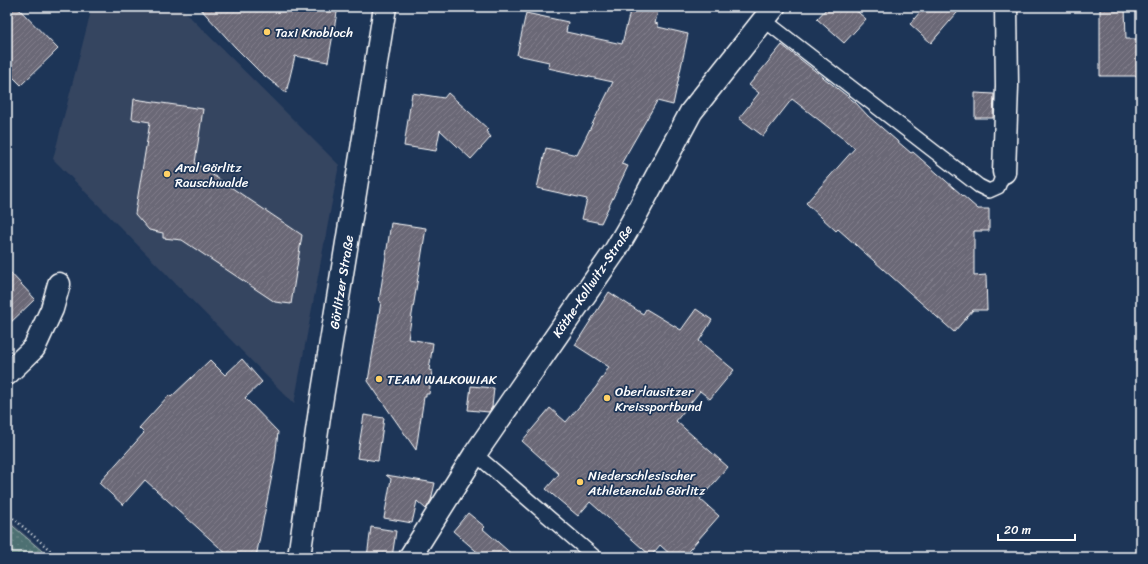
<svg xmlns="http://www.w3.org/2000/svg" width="1148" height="564" viewBox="0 0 1148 564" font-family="Sriracha,sans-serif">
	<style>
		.built { fill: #344460 }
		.grass { fill: url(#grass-dots); stroke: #a6b8b8 }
		.building { fill: url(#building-hatch); stroke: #fff }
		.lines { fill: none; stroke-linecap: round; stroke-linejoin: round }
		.service-casing { stroke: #fff; stroke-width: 16 }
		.minor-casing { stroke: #fff; stroke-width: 25 }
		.tertiary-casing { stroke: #fff; stroke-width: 25 }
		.path { stroke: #fff; stroke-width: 2.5; stroke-dasharray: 1 3; stroke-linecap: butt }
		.service { stroke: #1d3557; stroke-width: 13 }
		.minor { stroke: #1d3557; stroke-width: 22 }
		.tertiary { stroke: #1d3557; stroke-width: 22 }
		.poi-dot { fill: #ffd166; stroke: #1d3557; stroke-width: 1.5 }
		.labels { text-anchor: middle; stroke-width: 3.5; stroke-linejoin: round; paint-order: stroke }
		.poi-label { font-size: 13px; fill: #fff; stroke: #1d3557; text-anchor: start }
		.street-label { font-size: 13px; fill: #fff; stroke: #1d3557 }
	</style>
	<defs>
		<pattern id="grass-dots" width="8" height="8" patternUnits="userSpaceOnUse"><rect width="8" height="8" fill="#4d7072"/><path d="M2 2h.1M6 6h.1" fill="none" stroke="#688587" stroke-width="1.8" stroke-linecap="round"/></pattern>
		<pattern id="building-hatch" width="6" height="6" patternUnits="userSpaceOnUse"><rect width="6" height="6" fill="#6b6776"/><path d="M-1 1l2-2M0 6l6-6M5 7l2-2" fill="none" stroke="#817e8b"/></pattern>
	</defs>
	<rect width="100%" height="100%" fill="#1d3557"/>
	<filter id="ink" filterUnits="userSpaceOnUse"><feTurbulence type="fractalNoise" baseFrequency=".025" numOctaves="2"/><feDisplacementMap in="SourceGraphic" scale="8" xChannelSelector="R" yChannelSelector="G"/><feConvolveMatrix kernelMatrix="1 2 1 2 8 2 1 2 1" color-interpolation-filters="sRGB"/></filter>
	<g filter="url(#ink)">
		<path class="built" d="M92,7H180L339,165L294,404L53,159Z
			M7,518L51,557H7Z"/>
		<path class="grass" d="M7,521L49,557H14L7,551Z"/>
		<path class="building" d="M7,7H17L58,49L21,85L7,71Z
			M199,7H338L328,62L295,56L286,93L260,72L235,47Z
			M631,7H659L655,23L658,24V27L688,34L673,105L657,101L621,164L628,166L601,223L582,219L587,199L537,188L546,148L577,155L613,82L548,68L549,62L517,55L526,13L568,22L566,32L622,44Z
			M828,7H852L866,19L844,43L817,19Z
			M924,7H962L931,43L910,24Z
			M1100,7H1125L1126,39H1140L1139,76H1100Z
			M782,45L856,103L868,116L911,153L913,152L978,209H989V231H974V276L986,275L987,310H973L954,332L838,229L836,231L806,203L855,148L833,131L792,99L763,136L739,118L759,93L749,85Z
			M412,93L444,98L448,93L488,129L486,131L491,137L471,159L440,130L436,151L404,146Z
			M975,93L994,94L993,118H975Z
			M134,99L203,109L195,163L302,235L291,304L275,302L182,240L163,238V233L149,230L135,214L150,122L132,119Z
			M391,223L426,228L408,339L433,343L429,370L432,371L429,394H426V397H424L416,450L368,381L381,302L379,301Z
			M7,269L35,299L7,326Z
			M609,292L643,314L646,309L681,330L696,309L712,320L699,341L734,370L710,399L700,391L676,421L728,467L700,499L719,516L683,557H673L660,545L651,556L590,502L578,516L546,489L559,474L522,441L550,408L566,422L596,387L609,367L575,345Z
			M242,359L262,382L245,398L278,432L275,460L256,557H230L145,480L123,505L99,483L144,433L139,428L169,395L171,397L210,360L225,375Z
			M471,386L494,388L492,407L489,412L468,410Z
			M364,415L384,418L378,461L357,458Z
			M386,475L435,483L431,500L426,509L417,501L412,523L384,518L391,479Z
			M468,513L485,527L483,529L515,557H483L453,531Z
			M371,527L396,531L392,557H367Z"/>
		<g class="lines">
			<g class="service-casing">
				<path id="service" d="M764,20L979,186L989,191L998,187L1004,172
					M475,454L595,557"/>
			</g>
			<g class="minor-casing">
				<path id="minor" d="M1004,172L1007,86L1006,7
					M7,374L34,348L52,309L59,284
					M410,557L475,454L615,251L632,222L691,112L774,7"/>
			</g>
			<g class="tertiary-casing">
				<path id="tertiary" d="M299,557L320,410L385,7"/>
			</g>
			<path class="path" d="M7,513L58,557"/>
			<use href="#service" class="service"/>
			<use href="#minor" class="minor"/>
			<use href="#tertiary" class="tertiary"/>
		</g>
	</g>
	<g class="poi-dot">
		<circle cx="267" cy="32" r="4"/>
		<circle cx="167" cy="174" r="4"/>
		<circle cx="379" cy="379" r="4"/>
		<circle cx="607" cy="398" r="4"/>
		<circle cx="580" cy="482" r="4"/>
	</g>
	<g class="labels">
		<g class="poi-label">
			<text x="275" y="37">Taxi Knobloch</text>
			<text x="175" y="172">Aral Görlitz<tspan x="175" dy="15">Rauschwalde</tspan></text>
			<text x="387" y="384">TEAM WALKOWIAK</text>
			<text x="615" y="396">Oberlausitzer<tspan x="615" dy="15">Kreissportbund</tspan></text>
			<text x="588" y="480">Niederschlesischer<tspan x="588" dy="15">Athletenclub Görlitz</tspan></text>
		</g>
		<g class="street-label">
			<text transform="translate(592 281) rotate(-56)" y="5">Käthe-Kollwitz-Straße</text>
			<text transform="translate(341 282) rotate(-81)" y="5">Görlitzer Straße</text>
		</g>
	</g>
	<rect width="1148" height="564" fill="none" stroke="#1d3557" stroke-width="24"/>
	<rect x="12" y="12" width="1124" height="540" fill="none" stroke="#fff" stroke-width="1.5" filter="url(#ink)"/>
	<path d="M998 534v6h77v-6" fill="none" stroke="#ffffff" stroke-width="2"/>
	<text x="1004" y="534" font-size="12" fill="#ffffff" stroke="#1d3557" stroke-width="3" paint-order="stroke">20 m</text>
</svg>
